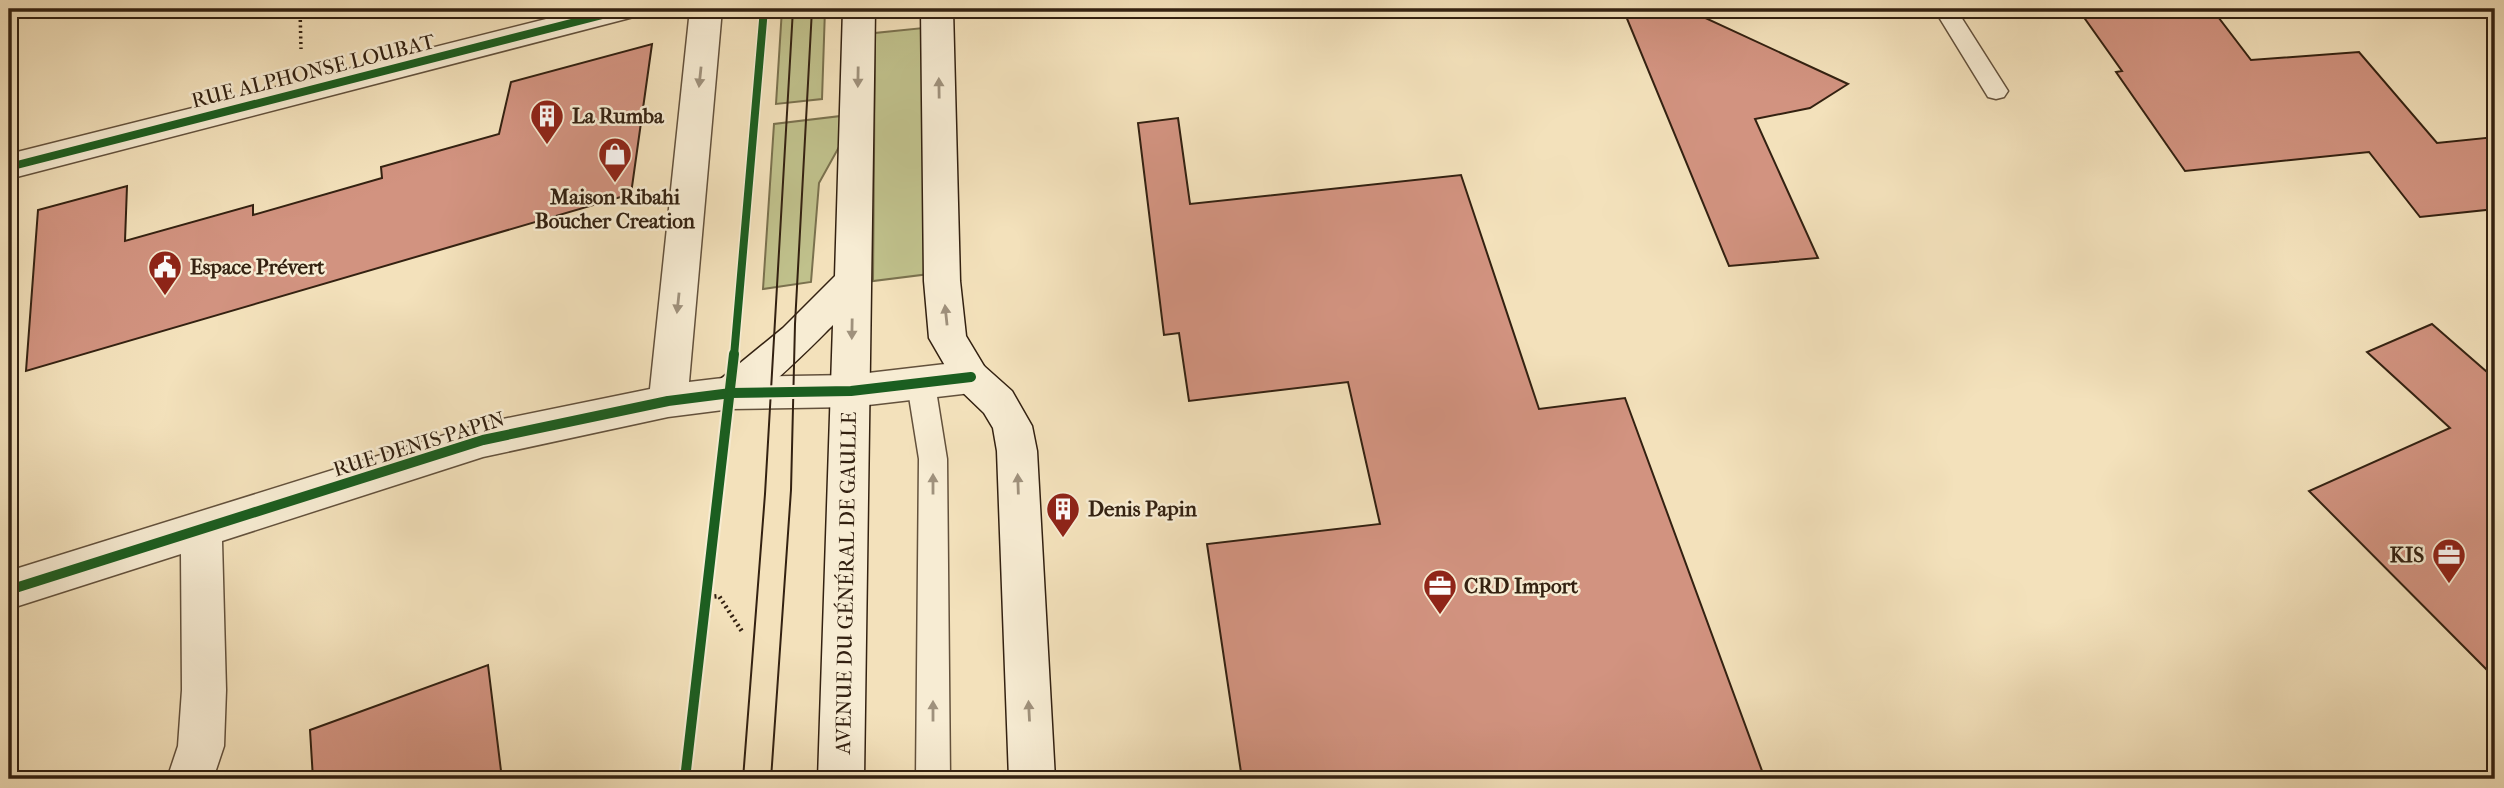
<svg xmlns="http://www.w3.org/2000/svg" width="2504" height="788" viewBox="0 0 2504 788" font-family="'IM FELL French Canon',serif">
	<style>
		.green { fill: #c0c18c; stroke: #7a714e; stroke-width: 2 }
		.building { fill: #d29380; stroke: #332111; stroke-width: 2 }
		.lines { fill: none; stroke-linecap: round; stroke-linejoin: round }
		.lane-casing { stroke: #63513c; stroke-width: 3 }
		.street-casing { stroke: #63513c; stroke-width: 3 }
		.secondary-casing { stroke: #332111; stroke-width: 3 }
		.path-far1 { stroke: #332111; stroke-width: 3.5; stroke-dasharray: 2 3.5; stroke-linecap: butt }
		.path { stroke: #332111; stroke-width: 4.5; stroke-dasharray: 2 3.5; stroke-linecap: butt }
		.lane { fill: #f7ecd3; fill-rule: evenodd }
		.street { fill: #f7ecd3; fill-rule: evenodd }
		.secondary { fill: #f7ecd3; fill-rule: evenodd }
		.tram { stroke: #332111; stroke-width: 2 }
		.cycleway-far1-casing { stroke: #f7ecd3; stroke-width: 11 }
		.cycleway-casing { stroke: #f7ecd3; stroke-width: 14 }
		.cycleway-far1 { stroke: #1b5e20; stroke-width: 8 }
		.cycleway { stroke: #1b5e20; stroke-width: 10 }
		.oneway { fill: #9f917c }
		.labels { text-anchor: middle; stroke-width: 5; stroke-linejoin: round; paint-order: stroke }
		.street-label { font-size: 21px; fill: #332111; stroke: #f7ecd3 }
		.poi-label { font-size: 21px; font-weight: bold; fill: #332111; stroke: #f7ecd3; text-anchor: start }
	</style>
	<rect width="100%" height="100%" fill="#f3e1bb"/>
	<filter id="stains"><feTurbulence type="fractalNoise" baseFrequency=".00286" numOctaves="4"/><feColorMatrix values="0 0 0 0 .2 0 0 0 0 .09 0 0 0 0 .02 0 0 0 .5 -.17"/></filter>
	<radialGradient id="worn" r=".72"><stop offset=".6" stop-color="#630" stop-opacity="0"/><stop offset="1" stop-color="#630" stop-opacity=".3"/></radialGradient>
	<path class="green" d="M782,9H825L822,99L776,104Z
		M923,28L929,274L873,281L875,33Z
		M841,116L839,147L819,183L811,282L763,289L774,124Z"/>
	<path class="building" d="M1623,9H1686L1848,84L1810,108L1755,119L1818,258L1729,266Z
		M2078,9H2212L2251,60L2359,52L2437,143L2495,137V209L2420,217L2369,152L2185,171L2116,72L2122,71Z
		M652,44L631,194L26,371L38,210L127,186L125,241L253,205V215L382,178L381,167L499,134L511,82Z
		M1178,118L1190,204L1461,175L1539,409L1625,398L1765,779H1242L1207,544L1380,524L1348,382L1189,401L1179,333L1164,335L1138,123Z
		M2432,324L2495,379V678L2309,491L2450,428L2367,352Z
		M488,665L502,779H313L310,730Z"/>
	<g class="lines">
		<g class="lane-casing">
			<path id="lane" d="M1934,9H1956L2008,91L2004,97L1996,99L1988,97Z
				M921,373L931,376L935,384L947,459L950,779H916L919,459L907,384L911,376Z"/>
		</g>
		<g class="street-casing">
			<path id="street" d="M586,9H642L637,16L626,19L9,179V154Z
				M690,9H722L689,382L731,377L851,375L971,361L984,366L990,377L984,388L971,393L851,407L731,409L668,417L483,457L222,541L226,690L224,746L213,779H167L178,746L182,690L181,554L9,609V571L483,423L650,389Z"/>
		</g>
		<g class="secondary-casing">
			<path id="secondary" d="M843,9H875L864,779H818L833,325C816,342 754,406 733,408C728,409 722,406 717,404L712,393L717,382L783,328L835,276Z
				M921,9H953L960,281L966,336L984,366L1012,391L1032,426L1037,451L1055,779H1009L997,451L993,428L984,413L958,388L929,338L924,281Z"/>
		</g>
		<path class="path-far1" d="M300,9L301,49"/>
		<path class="path" d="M709,597L719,596L743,633"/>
		<use href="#lane" class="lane"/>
		<use href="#street" class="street"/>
		<use href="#secondary" class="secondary"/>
		<path class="tram" d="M743,779L765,494L793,9
			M771,779L791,490L795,324L812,9"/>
		<g class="cycleway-far1-casing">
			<path id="cycleway-far1" d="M9,167L626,9
				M734,356L764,9"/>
		</g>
		<g class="cycleway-casing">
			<path id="cycleway" d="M9,590L483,440L668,401L731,393L851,391L971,377
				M685,779L734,354"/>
		</g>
		<use href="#cycleway-far1" class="cycleway-far1"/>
		<use href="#cycleway" class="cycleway"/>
	</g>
	<defs><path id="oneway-solid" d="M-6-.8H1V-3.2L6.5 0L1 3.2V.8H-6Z" transform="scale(1.75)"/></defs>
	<g class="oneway">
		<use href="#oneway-solid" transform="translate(700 77) rotate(96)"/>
		<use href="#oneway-solid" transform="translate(858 77) rotate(91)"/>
		<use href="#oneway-solid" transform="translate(939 88) rotate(-91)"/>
		<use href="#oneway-solid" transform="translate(678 303) rotate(96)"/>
		<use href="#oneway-solid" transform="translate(946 315) rotate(-96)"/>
		<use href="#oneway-solid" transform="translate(852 329) rotate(91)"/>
		<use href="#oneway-solid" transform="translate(933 484) rotate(-90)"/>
		<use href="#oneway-solid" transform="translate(1018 484) rotate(-92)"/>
		<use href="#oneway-solid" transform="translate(933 711) rotate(-90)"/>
		<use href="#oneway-solid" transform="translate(1029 711) rotate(-93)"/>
	</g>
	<defs>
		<g id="building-pin" transform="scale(1.75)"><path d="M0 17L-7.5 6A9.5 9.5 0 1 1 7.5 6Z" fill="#8f2418" stroke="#f7ecd3"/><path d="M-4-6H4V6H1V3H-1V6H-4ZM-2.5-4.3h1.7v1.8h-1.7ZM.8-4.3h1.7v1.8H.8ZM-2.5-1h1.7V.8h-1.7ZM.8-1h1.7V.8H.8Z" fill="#fff"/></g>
		<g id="shop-pin" transform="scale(1.75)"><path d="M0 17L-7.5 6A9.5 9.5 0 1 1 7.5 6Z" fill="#8f2418" stroke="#f7ecd3"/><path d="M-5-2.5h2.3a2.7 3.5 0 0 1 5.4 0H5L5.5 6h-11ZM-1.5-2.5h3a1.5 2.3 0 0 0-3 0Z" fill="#fff"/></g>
		<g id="civic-pin" transform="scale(1.75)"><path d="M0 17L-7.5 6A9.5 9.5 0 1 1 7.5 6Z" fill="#8f2418" stroke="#f7ecd3"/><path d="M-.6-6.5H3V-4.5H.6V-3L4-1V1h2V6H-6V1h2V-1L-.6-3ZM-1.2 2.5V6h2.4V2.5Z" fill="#fff"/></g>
		<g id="office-pin" transform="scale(1.75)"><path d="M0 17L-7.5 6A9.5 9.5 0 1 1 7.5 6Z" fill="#8f2418" stroke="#f7ecd3"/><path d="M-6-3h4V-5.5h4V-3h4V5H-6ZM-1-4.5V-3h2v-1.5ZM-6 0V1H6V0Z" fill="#fff"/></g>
	</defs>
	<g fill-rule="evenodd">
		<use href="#building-pin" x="547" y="116"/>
		<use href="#shop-pin" x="615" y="154"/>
		<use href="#civic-pin" x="165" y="267"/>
		<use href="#building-pin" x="1063" y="509"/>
		<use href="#office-pin" x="2449" y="555"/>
		<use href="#office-pin" x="1440" y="586"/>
	</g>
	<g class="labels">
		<g class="street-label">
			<text transform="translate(313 71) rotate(-14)" y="7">RUE ALPHONSE LOUBAT</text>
			<text transform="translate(419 444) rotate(-17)" y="7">RUE DENIS PAPIN</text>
			<text transform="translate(846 583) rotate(-89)" y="7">AVENUE DU GÉNÉRAL DE GAULLE</text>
		</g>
		<g class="poi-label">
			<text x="572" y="123">La Rumba</text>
			<text x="615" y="204" text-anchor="middle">Maison Ribahi<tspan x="615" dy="24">Boucher Creation</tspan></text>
			<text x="190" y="274">Espace Prévert</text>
			<text x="1088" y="516">Denis Papin</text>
			<text x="2424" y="562" text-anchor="end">KIS</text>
			<text x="1464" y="593">CRD Import</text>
		</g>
	</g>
	<rect width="2504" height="788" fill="none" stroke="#f3e1bb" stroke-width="35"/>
	<rect x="10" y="10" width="2483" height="767" fill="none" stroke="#332111" stroke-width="3.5"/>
	<rect x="18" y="18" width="2469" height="753" fill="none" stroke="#332111" stroke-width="2"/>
	<rect width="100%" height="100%" filter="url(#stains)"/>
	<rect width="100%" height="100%" fill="url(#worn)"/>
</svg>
